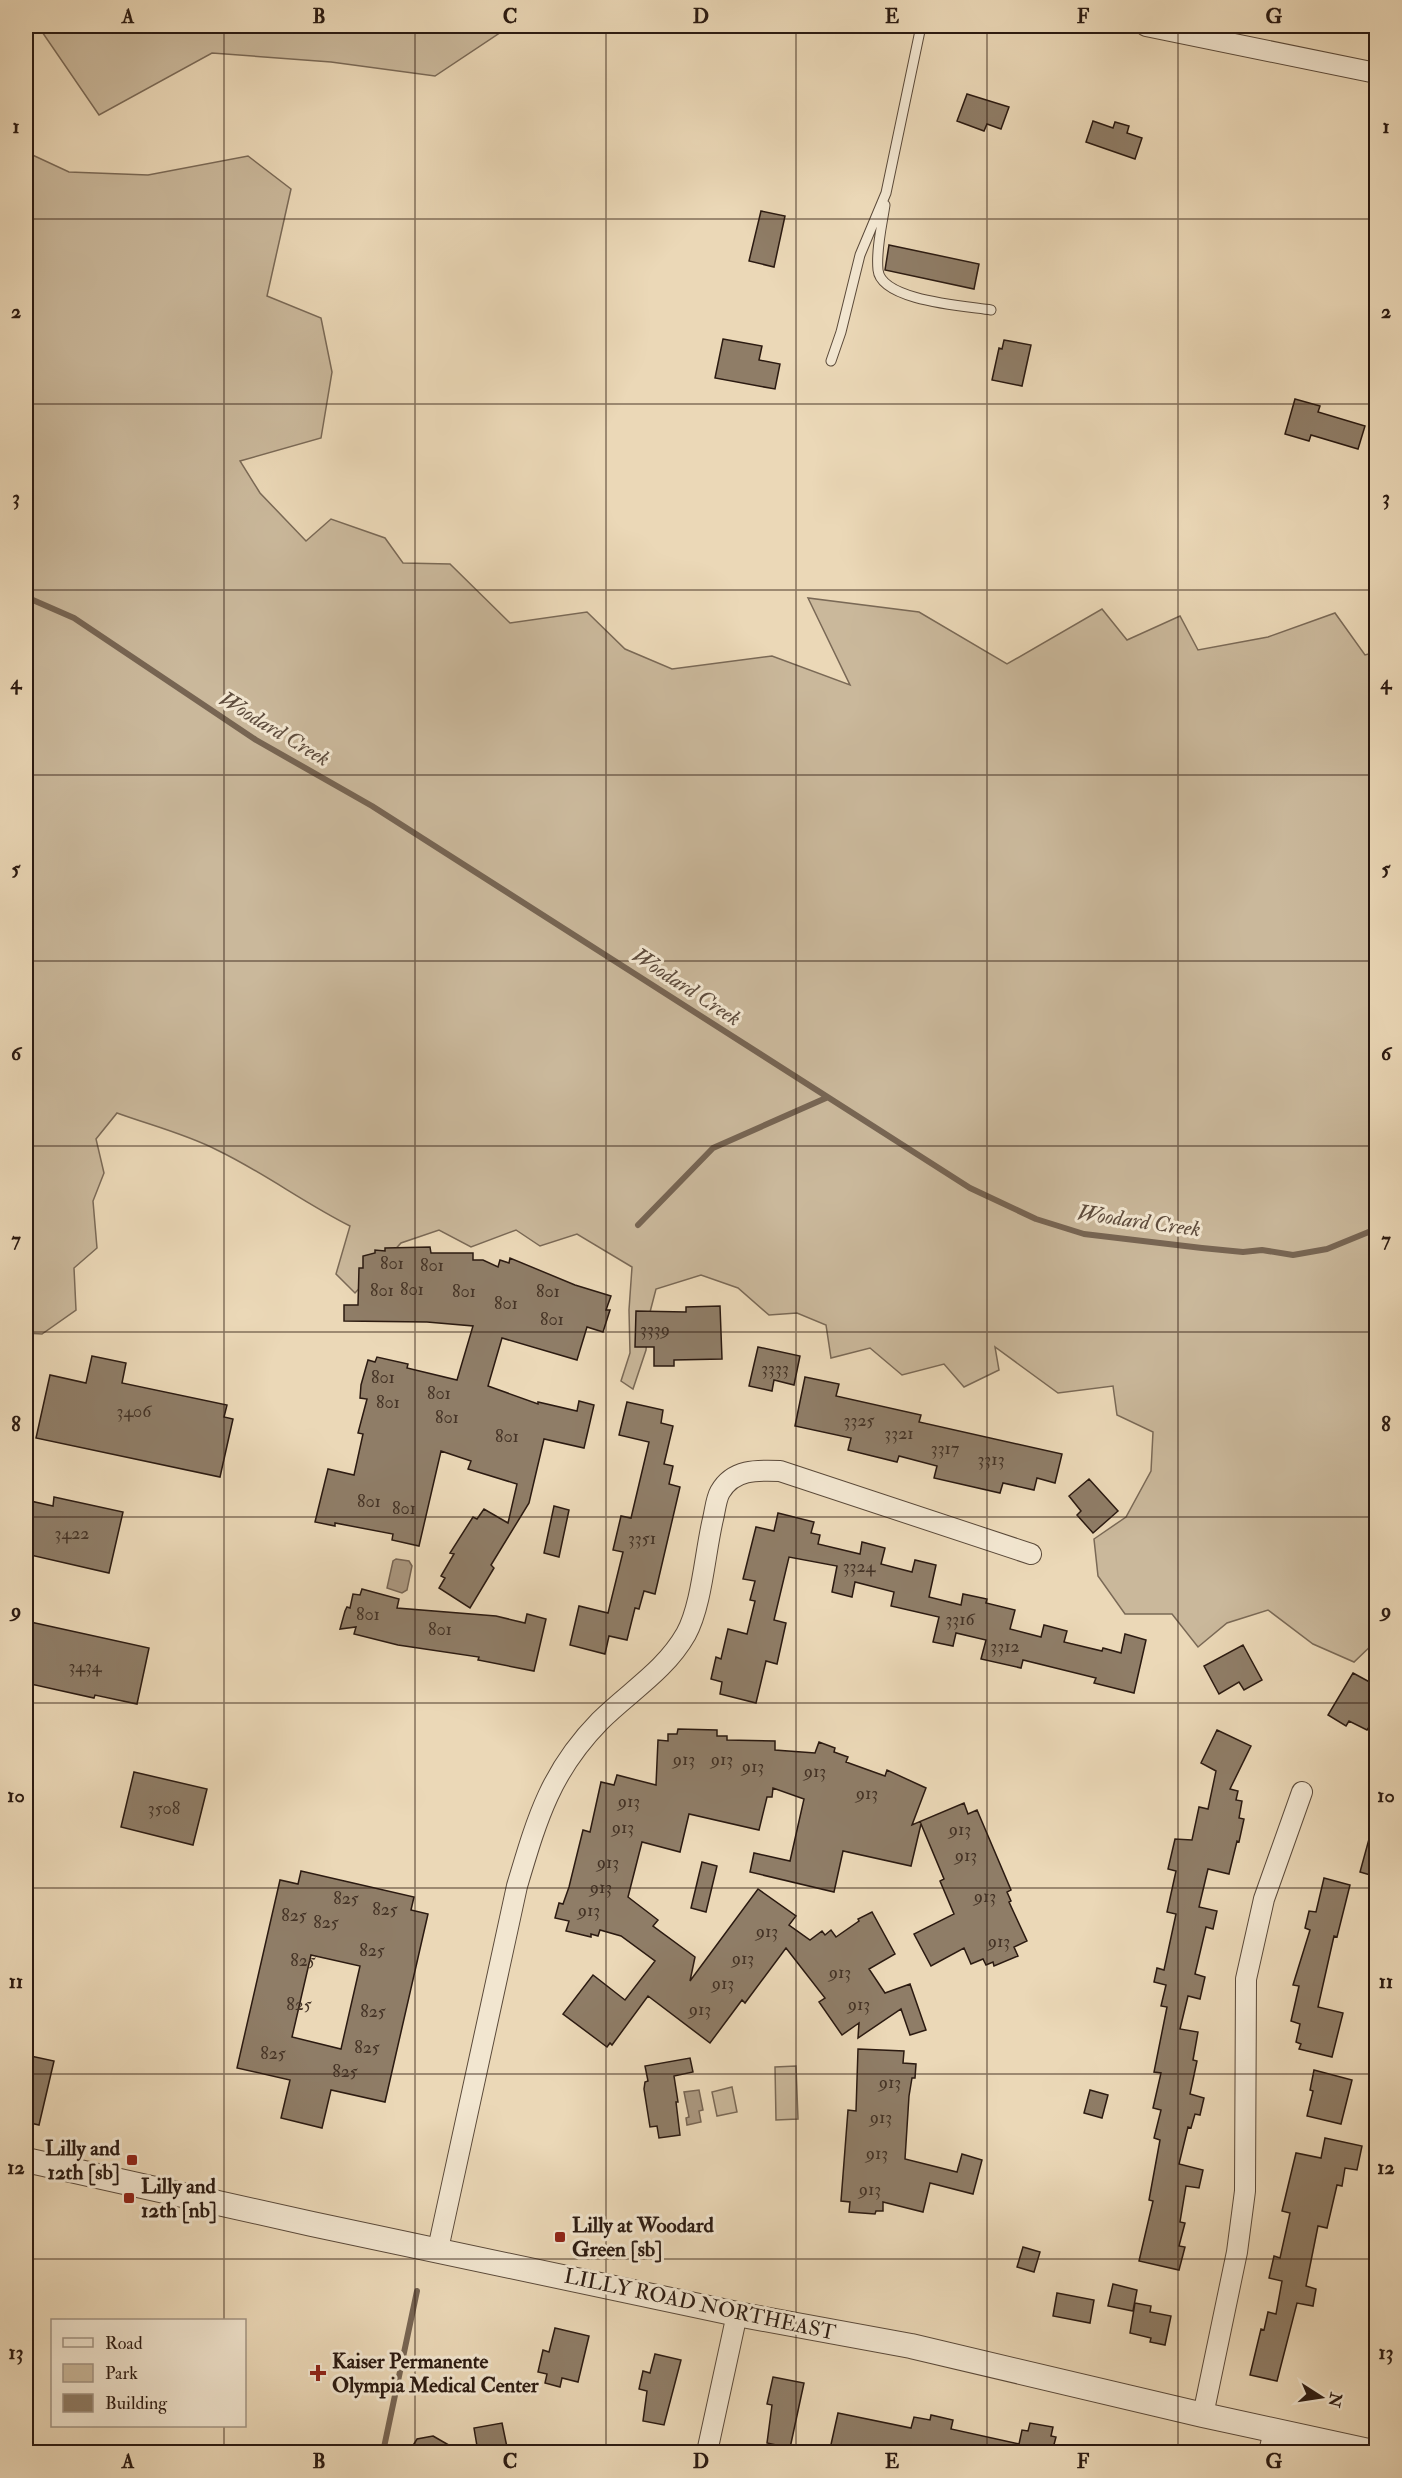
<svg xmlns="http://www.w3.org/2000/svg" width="1402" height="2478" viewBox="0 0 1402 2478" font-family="'IM FELL Double Pica',serif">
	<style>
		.green { fill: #cab89b; stroke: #7a6956; stroke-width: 1.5 }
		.water { fill: #aa977f; stroke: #776553; stroke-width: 1.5 }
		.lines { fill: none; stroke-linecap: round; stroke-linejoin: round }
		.stream { stroke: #776553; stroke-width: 6 }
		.building { fill: #8f7d67; stroke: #2b1a11; stroke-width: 1.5; fill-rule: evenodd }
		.service-casing { stroke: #5b4a3a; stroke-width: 11 }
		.minor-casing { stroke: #5b4a3a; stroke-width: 22 }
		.tertiary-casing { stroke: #5b4a3a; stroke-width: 26 }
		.service { stroke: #f2e6d0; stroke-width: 9 }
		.minor { stroke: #f2e6d0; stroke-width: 20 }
		.tertiary { stroke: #f2e6d0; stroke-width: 24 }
		.grid { fill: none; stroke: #2b1a11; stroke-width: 1.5; stroke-opacity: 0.55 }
		.poi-dot { fill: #8f2418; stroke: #f2e6d0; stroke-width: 2 }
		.labels { text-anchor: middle; stroke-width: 6; stroke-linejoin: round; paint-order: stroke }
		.number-label { font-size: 18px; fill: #443326 }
		.poi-label { font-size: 21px; font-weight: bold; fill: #2b1a11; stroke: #f2e6d0; text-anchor: start }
		.street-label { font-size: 21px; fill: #2b1a11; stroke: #f2e6d0 }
		.water-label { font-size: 22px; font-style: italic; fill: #5e4c3d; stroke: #f2e6d0 }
		.neatline { fill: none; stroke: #2b1a11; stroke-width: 2 }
		.grid-label { font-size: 20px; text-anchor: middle; font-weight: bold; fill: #2b1a11 }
	</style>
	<rect width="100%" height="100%" fill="#ebd8b7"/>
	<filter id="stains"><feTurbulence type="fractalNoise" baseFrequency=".00333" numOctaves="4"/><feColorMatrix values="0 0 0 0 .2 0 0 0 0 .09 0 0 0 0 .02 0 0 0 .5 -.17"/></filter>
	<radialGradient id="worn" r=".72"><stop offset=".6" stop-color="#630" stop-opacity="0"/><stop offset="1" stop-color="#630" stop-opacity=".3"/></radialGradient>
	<path class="green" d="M38,26H510L435,76L331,62L212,53L99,115Z
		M26,152L69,172L148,175L248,156L291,189L267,296L321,318L332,372L321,438L240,461L260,493L306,541L331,519L385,538L403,563L450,564L510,623L587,612L625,649L672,669L772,656L850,685L808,598L919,612L1007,664L1102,609L1127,640L1180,616L1198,650L1268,637L1335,613L1365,655L1376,652V1641L1354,1662L1313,1644L1268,1610L1227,1623L1198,1647L1172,1614H1125L1098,1576L1094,1539L1126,1517L1151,1471L1153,1432L1117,1415L1113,1386L1058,1393L995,1347L999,1370L964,1387L944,1364L902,1375L870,1348L831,1358L826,1325L797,1313L769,1315L738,1288L701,1275L656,1289L649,1316L646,1350L633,1389L621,1381L630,1353L629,1310L632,1267L577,1234L540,1246L516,1230L471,1247L439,1230L401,1243L355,1293L336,1274L350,1226C304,1203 263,1172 217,1150C186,1134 150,1125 117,1113L96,1139L104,1173L93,1201L97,1248L74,1268L76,1310L42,1334L26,1333Z
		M796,2066L798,2119L776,2120L775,2067Z
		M732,2087L737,2112L717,2116L712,2092Z"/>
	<path class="water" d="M396,1559L409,1561L412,1566L407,1590L402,1593L387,1588L393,1561Z
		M699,2090L703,2110L699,2111L701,2122L687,2125L686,2118L689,2117L684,2092Z"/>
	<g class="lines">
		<path class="stream" d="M26,597L74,618L256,740L372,806L970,1188L1036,1219L1084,1234L1202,1248L1243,1252L1262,1250L1293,1255L1327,1249L1376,1229
			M638,1225L713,1148L826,1098
			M383,2452L417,2291"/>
	</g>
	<path class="building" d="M967,94L1009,107L1001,129L987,124L984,131L957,121Z
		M1093,121L1113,128L1115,122L1129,126L1127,133L1142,138L1135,159L1086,142Z
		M761,211L785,216L774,267L749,261Z
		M889,245L979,264L974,289L885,270Z
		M723,339L762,346L759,360L780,364L775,389L715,378Z
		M1004,340L1031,345L1022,386L992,380L999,348L1002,349Z
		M1295,399L1320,406L1318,412L1365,426L1358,449L1311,435L1309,441L1285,434Z
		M430,1247L431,1253H473V1260H483L498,1267L500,1260L509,1263L510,1258L575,1285L611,1296L606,1310H610L603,1332L587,1327L577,1360L502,1338L488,1386L538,1404V1402L577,1411L579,1401L594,1405L584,1448L544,1439L529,1503L491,1565L494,1568L470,1608L439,1588L445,1578L441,1576L454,1554L450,1553L473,1517L477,1519L484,1509L508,1523L517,1484L468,1469L471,1461L441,1451L419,1546L392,1540L393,1534L335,1523V1526L315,1522L328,1469L354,1475L363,1434L358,1433L367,1399L360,1398L361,1385L368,1360L375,1362L377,1357L408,1364L407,1368L457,1380L473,1326L427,1322L344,1321V1305H358L359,1268H363V1256L375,1253V1250L385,1251V1248Z
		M720,1306L722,1359L674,1360V1366H654V1347H635L636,1311L686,1312V1307Z
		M758,1347L800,1356L794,1385L774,1380L772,1391L749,1386Z
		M92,1356L126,1363L122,1383L227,1405L224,1417L233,1419L220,1477L36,1438L50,1375L86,1383Z
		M805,1377L839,1384L836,1396L921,1415L919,1422L1062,1454L1055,1483L1037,1478L1034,1490L1003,1483L1000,1493L934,1478L937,1466L899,1456L897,1462L848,1450L851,1438L795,1426Z
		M627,1402L663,1410L661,1423L673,1426L664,1464L673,1466L669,1484L680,1487L655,1594L644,1591L639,1609L635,1608L627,1640L609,1636L605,1654L570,1645L579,1606L608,1613L623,1552L613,1550L621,1516L631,1518L649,1442L619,1435Z
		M1089,1479L1118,1511L1093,1533L1077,1515L1081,1511L1069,1496Z
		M54,1497L123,1512L109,1573L26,1554V1500L53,1506Z
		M554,1506L569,1510L559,1557L544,1553Z
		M778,1513L814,1522L811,1533L820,1535L818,1544L860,1554L862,1542L885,1548L881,1564L912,1572L915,1560L936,1565L929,1597L961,1605L963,1594L987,1599L986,1603L1015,1610L1010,1629L1041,1637L1044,1625L1067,1631L1064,1642L1102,1651L1103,1648L1121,1653L1125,1634L1146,1640L1134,1693L1094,1683L1096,1678L1023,1660L1021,1668L981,1659L986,1640L956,1633L953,1646L933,1642L939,1617L891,1606L894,1592L855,1582L852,1597L832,1592L837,1566L789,1557L774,1620L786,1623L777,1664L766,1661L756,1703L720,1694L722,1682L711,1679L716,1657L721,1659L728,1629L747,1634L755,1601L750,1600L755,1581L743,1579L756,1527L774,1531Z
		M362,1589L399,1599L397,1608L496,1616L525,1623L527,1614L546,1619L534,1671L478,1660L479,1657L398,1645L354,1634L356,1627L340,1629L345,1611L347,1607L350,1608L353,1594L360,1595Z
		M26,1621L149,1648L137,1704L95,1695L94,1698L26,1683Z
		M1243,1645L1262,1680L1244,1690L1239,1682L1219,1694L1204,1666Z
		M1353,1673L1377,1686V1715L1367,1730L1349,1721L1346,1726L1328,1715Z
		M678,1729L717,1730V1736H727V1740L775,1741V1750L815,1753L819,1742L835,1748L834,1752L848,1757L846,1762L885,1776L887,1770L926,1788L912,1825L964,1803L968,1814L977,1810L1011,1890L1007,1892L1011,1901L1009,1902L1027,1941L1014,1947L1018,1956L994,1966L993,1962L986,1965L983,1959L971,1964L964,1948L931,1966L914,1934L954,1914L940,1881L944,1879L921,1824L911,1866L843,1851L834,1892L750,1872L754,1853L790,1861L804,1799L773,1788L772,1797H767L759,1830L689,1814L680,1852L642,1842L628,1897L658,1920L653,1926L695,1957L690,1981L758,1889L796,1916L789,1925L810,1940L822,1931L825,1935L831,1930L836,1937L859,1921L858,1919L872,1912L895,1954L869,1969L885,1993L910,1984L926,2030L910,2035L901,2009L858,2038L859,2023L842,2035L819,2002L825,1998L786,1948L745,2003L742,2000L710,2043L648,1996L612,2045L610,2043L607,2047L563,2014L593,1975L625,2000L655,1961L621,1936L600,1930L598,1936L591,1934V1937L566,1931L569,1921L555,1918L559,1903L563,1904L569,1887L583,1830L590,1832L601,1782L614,1785L617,1775L656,1785L658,1740L668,1741V1734H677Z
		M1217,1730L1251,1746L1230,1789L1238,1791L1236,1800L1242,1801L1239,1818L1244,1819L1239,1842L1237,1841L1229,1874L1208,1869L1199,1907L1217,1911L1213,1929L1206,1927L1195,1974L1205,1977L1200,1999L1188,1996L1180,2029L1198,2032L1193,2060L1197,2061L1190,2094L1204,2098L1200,2115L1195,2114L1191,2128L1188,2127L1179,2164L1203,2170L1199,2188L1186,2186L1180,2222L1185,2223L1179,2246L1185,2247L1179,2270L1139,2261L1153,2201L1149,2200L1160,2140L1154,2138L1161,2110L1153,2108L1161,2073L1154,2072L1167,2007L1161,2006L1166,1985L1154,1982L1157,1968L1164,1970L1176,1914L1167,1912L1176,1871L1168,1869L1175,1839L1192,1840L1199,1807L1208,1809L1216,1771L1201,1763Z
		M134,1772L207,1789L193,1845L121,1827Z
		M1372,1828L1377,1829V1877L1360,1872Z
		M702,1862L717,1866L706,1912L691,1908Z
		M301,1871L414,1897L411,1910L428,1914L385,2102L331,2090L322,2128L281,2118L290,2080L237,2068L280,1880L298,1884ZM311,1955L360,1966L341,2049L292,2037Z
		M1324,1878L1350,1885L1337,1937L1334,1936L1318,2007L1343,2013L1332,2057L1299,2049L1301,2044L1296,2042L1300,2024L1291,2021L1299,1986L1293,1985L1310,1930L1305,1928L1309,1911L1316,1912Z
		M858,2049L904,2051L903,2063L916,2064L915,2078H912L909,2096L905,2159L957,2172L962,2154L982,2160L973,2194L930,2183L923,2212L883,2202V2211H876L875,2214L849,2212L850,2202L841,2201L848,2110L856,2111Z
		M26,2055L54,2061L39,2125L26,2122Z
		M690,2058L693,2072L674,2076L678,2102H676L680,2135L659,2138L657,2126L650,2127L644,2089L645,2082L648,2081L645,2066Z
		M1314,2070L1352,2080L1341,2124L1307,2116L1313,2091L1310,2090Z
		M1090,2090L1108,2095L1102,2118L1084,2113Z
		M1325,2138L1362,2146L1357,2170L1345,2168L1342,2186L1337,2185L1327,2228L1318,2226L1306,2286L1316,2289L1313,2306L1297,2303L1277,2381L1250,2375L1261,2329L1264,2330L1268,2312L1276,2314L1282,2281L1269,2278L1274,2256L1280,2258L1290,2213L1282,2211L1296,2153L1321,2158Z
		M1023,2247L1040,2252L1034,2272L1017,2267Z
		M1113,2284L1137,2290L1133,2311L1108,2306Z
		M1057,2293L1094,2300L1090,2323L1053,2316Z
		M1135,2303L1151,2306L1150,2312L1171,2316L1165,2345L1150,2342L1151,2338L1130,2333Z
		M555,2328L589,2336L578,2382L562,2378L560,2387L545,2383L547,2374L538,2372L543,2350L549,2352Z
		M655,2354L681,2360L664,2425L643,2421L647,2391L639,2389L643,2371L650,2373Z
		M773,2377L804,2383L790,2448L767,2443L772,2405L767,2404Z
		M838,2413L911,2428L914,2417L930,2420L931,2415L953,2420L951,2429L1019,2444L1022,2430L1028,2431L1030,2423L1053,2427L1051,2436L1056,2437L1052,2452H848L830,2449Z
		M502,2423L508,2452H478L474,2428Z
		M433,2436L461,2452H409L417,2439Z"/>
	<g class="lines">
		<g class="service-casing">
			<path id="service" d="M885,205C882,225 876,249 878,270C881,301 966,306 991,310
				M831,361L841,332L860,255L886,193L921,26"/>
		</g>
		<g class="minor-casing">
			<path id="minor" d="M1146,26L1376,73
				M438,2249L517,1886C537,1819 550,1772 600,1721C629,1692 665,1671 686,1634C702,1605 705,1552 713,1519C715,1511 716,1499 720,1492C733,1469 757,1470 780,1471L1031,1554
				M1203,2415L1237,2252L1245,2191L1246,1979L1264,1899L1302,1792
				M707,2452L737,2314
				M1269,2452L1274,2431"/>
		</g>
		<g class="tertiary-casing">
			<path id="tertiary" d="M26,2160L312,2224L737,2314L911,2346L1203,2415L1373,2452"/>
		</g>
		<use href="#service" class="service"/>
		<use href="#minor" class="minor"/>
		<use href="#tertiary" class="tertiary"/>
	</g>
	<path class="grid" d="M224,26V2320M415,26V2452M606,26V2452M796,26V2452M987,26V2452M1178,26V2452M26,219H1376M26,404H1376M26,590H1376M26,775H1376M26,961H1376M26,1146H1376M26,1332H1376M26,1517H1376M26,1703H1376M26,1888H1376M26,2074H1376M26,2259H1376M224,2426V2452"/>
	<g class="poi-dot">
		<rect x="126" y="2154" width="12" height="12" rx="3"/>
		<rect x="123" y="2192" width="12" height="12" rx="3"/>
		<rect x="554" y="2231" width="12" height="12" rx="3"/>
		<path d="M315 2364h6v6h6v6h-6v6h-6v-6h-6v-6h6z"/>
	</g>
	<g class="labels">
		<g class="number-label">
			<text x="392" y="1269">801</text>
			<text x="432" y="1271">801</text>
			<text x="412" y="1295">801</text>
			<text x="382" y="1296">801</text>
			<text x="464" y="1297">801</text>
			<text x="548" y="1297">801</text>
			<text x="506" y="1309">801</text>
			<text x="552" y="1325">801</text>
			<text x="655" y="1335">3339</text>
			<text x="775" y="1374">3333</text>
			<text x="383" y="1383">801</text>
			<text x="439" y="1399">801</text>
			<text x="388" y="1408">801</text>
			<text x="134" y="1417">3406</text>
			<text x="447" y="1423">801</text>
			<text x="859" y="1426">3325</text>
			<text x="899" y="1439">3321</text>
			<text x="507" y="1442">801</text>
			<text x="945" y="1454">3317</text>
			<text x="991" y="1465">3313</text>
			<text x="369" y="1507">801</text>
			<text x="404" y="1514">801</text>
			<text x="72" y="1539">3422</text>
			<text x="642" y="1544">3351</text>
			<text x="859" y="1572">3324</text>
			<text x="368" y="1620">801</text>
			<text x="960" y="1625">3316</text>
			<text x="440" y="1635">801</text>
			<text x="1005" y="1652">3312</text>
			<text x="85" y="1672">3434</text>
			<text x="684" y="1765">913</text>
			<text x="722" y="1765">913</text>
			<text x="753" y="1772">913</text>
			<text x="815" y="1777">913</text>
			<text x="867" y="1799">913</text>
			<text x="629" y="1807">913</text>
			<text x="164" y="1814">3508</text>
			<text x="623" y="1833">913</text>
			<text x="960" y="1835">913</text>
			<text x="966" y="1861">913</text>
			<text x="608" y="1868">913</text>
			<text x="601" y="1893">913</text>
			<text x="985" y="1902">913</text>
			<text x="346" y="1904">825</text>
			<text x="385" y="1915">825</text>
			<text x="589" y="1916">913</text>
			<text x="294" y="1921">825</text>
			<text x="326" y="1928">825</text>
			<text x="767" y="1937">913</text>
			<text x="999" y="1947">913</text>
			<text x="372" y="1956">825</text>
			<text x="743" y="1964">913</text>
			<text x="303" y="1966">825</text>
			<text x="840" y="1978">913</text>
			<text x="723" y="1989">913</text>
			<text x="299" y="2010">825</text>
			<text x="859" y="2010">913</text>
			<text x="700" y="2015">913</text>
			<text x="373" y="2017">825</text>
			<text x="367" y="2053">825</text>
			<text x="273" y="2059">825</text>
			<text x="345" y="2077">825</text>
			<text x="890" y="2088">913</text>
			<text x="881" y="2123">913</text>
			<text x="877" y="2159">913</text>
			<text x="870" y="2195">913</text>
		</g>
		<g class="poi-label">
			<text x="120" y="2155" text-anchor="end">Lilly and<tspan x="120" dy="24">12th [sb]</tspan></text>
			<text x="141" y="2193">Lilly and<tspan x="141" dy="24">12th [nb]</tspan></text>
			<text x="572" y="2232">Lilly at Woodard<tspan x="572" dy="24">Green [sb]</tspan></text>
			<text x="332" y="2368">Kaiser Permanente<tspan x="332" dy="24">Olympia Medical Center</tspan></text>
		</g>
		<g class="street-label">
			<text transform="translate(700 2304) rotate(12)" y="7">LILLY ROAD NORTHEAST</text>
		</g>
		<g class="water-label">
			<text transform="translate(275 728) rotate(31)" y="8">Woodard Creek</text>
			<text transform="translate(687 986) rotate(33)" y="8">Woodard Creek</text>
			<text transform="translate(1139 1220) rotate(8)" y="8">Woodard Creek</text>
		</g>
	</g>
	<rect width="1402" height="2478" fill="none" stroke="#ebd8b7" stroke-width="66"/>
	<rect x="51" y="2319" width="195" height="108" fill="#f2e6d0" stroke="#a29484" stroke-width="1.5"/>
	<rect x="63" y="2338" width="30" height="9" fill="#f2e6d0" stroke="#a29484" stroke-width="1.5"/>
	<text x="105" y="2349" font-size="18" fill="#2b1a11">Road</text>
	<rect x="63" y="2364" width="30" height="18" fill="#cab89b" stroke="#a29484" stroke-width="1.5"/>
	<text x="105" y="2379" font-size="18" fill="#2b1a11">Park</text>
	<rect x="63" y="2394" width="30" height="18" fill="#8f7d67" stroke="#a29484" stroke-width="1.5"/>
	<text x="105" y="2409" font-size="18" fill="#2b1a11">Building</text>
	<g transform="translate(1321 2397) rotate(102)" stroke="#f2e6d0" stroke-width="4.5" paint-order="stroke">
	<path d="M0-4.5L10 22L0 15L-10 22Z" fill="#2b1a11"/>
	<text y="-9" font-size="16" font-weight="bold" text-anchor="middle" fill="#2b1a11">N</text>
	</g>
	<rect x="33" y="33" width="1336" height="2412" class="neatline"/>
	<g class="grid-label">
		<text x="128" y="23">A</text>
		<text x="319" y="23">B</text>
		<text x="510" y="23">C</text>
		<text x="701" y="23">D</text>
		<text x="892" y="23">E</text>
		<text x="1083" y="23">F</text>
		<text x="1274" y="23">G</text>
		<text x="16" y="133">1</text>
		<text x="1386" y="133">1</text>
		<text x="16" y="318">2</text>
		<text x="1386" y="318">2</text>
		<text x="16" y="504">3</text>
		<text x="1386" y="504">3</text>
		<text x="16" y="689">4</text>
		<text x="1386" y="689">4</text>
		<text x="16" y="875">5</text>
		<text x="1386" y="875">5</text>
		<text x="16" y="1060">6</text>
		<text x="1386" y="1060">6</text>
		<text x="16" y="1246">7</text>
		<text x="1386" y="1246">7</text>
		<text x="16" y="1431">8</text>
		<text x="1386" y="1431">8</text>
		<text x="16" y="1617">9</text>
		<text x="1386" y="1617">9</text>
		<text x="16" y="1802">10</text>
		<text x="1386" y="1802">10</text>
		<text x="16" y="1988">11</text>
		<text x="1386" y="1988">11</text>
		<text x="16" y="2174">12</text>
		<text x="1386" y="2174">12</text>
		<text x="16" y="2359">13</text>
		<text x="1386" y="2359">13</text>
		<text x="128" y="2468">A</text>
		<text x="319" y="2468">B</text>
		<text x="510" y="2468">C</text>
		<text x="701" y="2468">D</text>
		<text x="892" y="2468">E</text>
		<text x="1083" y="2468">F</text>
		<text x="1274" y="2468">G</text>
	</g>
	<rect width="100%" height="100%" filter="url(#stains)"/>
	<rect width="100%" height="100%" fill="url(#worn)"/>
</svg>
